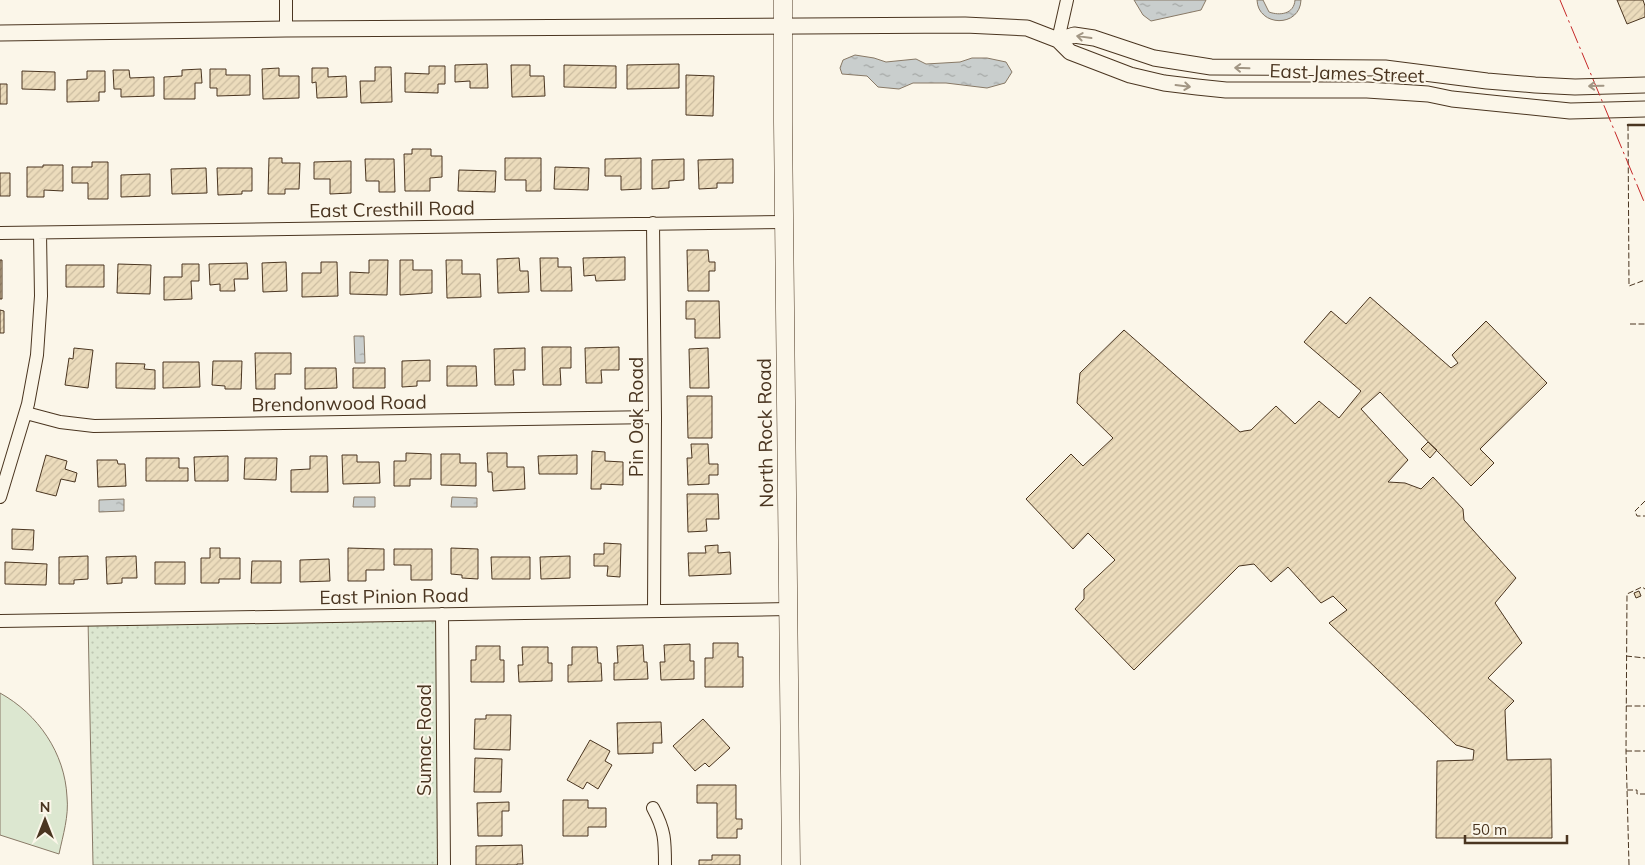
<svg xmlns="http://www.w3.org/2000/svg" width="1645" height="865" viewBox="0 0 1645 865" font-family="Mulish,sans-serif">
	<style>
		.grass { fill: url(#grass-dots); stroke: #887966 }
		.pitch { fill: #dce7d0; stroke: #887966 }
		.water { fill: url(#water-ripples); stroke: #887966 }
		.building { fill: url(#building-hatch); stroke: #4a3520 }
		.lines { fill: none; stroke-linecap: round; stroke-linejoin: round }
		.minor-casing { stroke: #4a3520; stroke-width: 14 }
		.tertiary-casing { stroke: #4a3520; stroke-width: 17 }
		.secondary-casing { stroke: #4a3520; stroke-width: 19 }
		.minor { stroke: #fbf6e9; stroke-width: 12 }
		.tertiary { stroke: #fbf6e9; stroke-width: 15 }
		.secondary { stroke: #fbf6e9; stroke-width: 18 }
		.fence { stroke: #4a3520; stroke-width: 1; stroke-dasharray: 6 2.5; stroke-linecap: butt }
		.wall { stroke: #4a3520; stroke-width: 2.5 }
		.power { stroke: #c62828; stroke-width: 1; stroke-dasharray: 18 4 2.5 4; stroke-linecap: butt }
		.oneway { stroke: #a29684 }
		.labels { text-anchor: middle; stroke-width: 4; stroke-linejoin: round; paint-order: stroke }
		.street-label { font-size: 19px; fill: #4a3520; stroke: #fbf6e9 }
	</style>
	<defs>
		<pattern id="grass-dots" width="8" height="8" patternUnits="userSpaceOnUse" patternTransform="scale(1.25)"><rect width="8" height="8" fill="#dce7d0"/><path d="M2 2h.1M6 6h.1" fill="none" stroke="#bec7b2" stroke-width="1.8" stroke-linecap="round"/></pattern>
		<pattern id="water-ripples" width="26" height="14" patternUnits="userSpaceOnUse" patternTransform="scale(1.25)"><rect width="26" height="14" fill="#c9cecd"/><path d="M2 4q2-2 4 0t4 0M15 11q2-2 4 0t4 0" fill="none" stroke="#a5a8a6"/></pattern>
		<pattern id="building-hatch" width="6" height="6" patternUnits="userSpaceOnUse" patternTransform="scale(1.25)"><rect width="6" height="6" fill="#ecdcbc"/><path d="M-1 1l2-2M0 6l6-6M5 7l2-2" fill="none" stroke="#ccbda1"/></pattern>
	</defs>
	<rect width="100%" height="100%" fill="#fbf6e9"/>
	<path class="grass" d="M442,614L444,865H93L88,619Z"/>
	<path class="pitch" d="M0,693C38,714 65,753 67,797C69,816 63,835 59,854L0,835Z"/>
	<path class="water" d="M1134,0H1206L1201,10L1151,21L1143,15Z
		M1257,0H1263L1269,12C1280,16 1294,14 1295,0H1301C1300,28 1258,27 1257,0Z
		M855,55L874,58L886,62L916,59L926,64L960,62L972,58H987L1006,62L1012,72L1005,83L987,88L946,83H913L899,89L878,87L867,76L842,74L840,68L843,60Z
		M354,336H364L365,363H355Z
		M354,497H375V507H353Z
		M452,497L477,498V507H451Z
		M124,499V511L99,512V500Z"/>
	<path class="building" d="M1617,0H1643L1645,6V17L1627,24Z
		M487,64L488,88H470V81L455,82V65Z
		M679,64V88L627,89V65Z
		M511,65H530V76H544L545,96L512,97Z
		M564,65L616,66V88L564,87Z
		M429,66H445V84H438V93L405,92V73L429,74Z
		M375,67H391L392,102L361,103L360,81H375Z
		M279,68V76H299V98L263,99L262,69Z
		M312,68H328V77L346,76L347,97L317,98L316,82L312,83Z
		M201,69L202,83H195V99H164V77L182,76V70Z
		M210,69H226V75H250V95L217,96V88H210Z
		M113,70H129L130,78L154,77V96L121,97V89H114Z
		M22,71L55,72V90L22,89Z
		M87,71H105V92H99V101L67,102V80L87,79Z
		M686,75L714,76L713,116L686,115Z
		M0,84H7V104H0Z
		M412,149H431V156H442V177L430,178V191H405L404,154H412Z
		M269,158H282V163H300L299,189H285V194H268Z
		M505,158H541V191H526V180H505Z
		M641,158V189L621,190V176H605V159Z
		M365,159H394L395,192H379V181H366Z
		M684,159V180L669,181V188L652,189V160Z
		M733,159V183H717V188L699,189L698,160Z
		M351,161V193L330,194V179H314V162Z
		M92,162H108V199H88V183H72V167H92Z
		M43,165H63V191L44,190V197H27V167H43Z
		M555,167L589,168L588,190L554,189Z
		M206,168L207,193L172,194L171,169Z
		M217,168H252V191H242V194L218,195Z
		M459,170L496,171L495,192L458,191Z
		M0,173H10V196H0Z
		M150,174V196L121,197V175Z
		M687,250H708L709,262H715V271H709V291H688Z
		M625,257V280L596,281L595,275L584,276L583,258Z
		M519,258L520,271H528L529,292L498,293L497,259Z
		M540,258H558V267H571L572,291H541Z
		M0,260H2V299H0Z
		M369,260H388L387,295L350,294V272L369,273Z
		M400,260H413V270H432V293L400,295Z
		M446,260H462V274H480L481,297L447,298Z
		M286,262L287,291L263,292L262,263Z
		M321,262H337L338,296L302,297V273H321Z
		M247,263L248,279H234L235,291H220V284L210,285L209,264Z
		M118,264L151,265L150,294L117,293Z
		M182,264H199V281H191L192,299L164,300V277H182Z
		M66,265H104V287H66Z
		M1370,297L1451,368L1458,363L1452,355L1486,321L1547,383L1480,449L1494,463L1471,486L1380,392L1361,409L1408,460L1388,482L1405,483L1421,489L1433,477L1463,509L1464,520L1516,578L1495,603L1522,643L1488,678L1514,701L1505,710L1507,760L1551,759L1552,838H1436L1437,761L1473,760L1474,750L1456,745L1329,623L1347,610L1333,596L1321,603L1288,567L1271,582L1254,564L1239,566L1134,670L1075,609L1084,599V589L1115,560L1088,533L1073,549L1026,499L1071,454L1083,466L1113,438L1077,403L1080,373L1124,330L1240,432L1244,431L1251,430L1276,406L1295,424L1319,401L1339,418L1361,391L1304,342L1331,311L1346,324Z
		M686,301H719L720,338H695V319H686Z
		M0,310L4,311V333H0Z
		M542,347H571V368H560L561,385H543Z
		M619,347V370H601L602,383H586L585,348Z
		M74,348L93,350L88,388L65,385L69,358L73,359Z
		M525,348V370H513L514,385H495L494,349Z
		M708,348L709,388H690L689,349Z
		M255,353H291V374H275V389H256Z
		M430,360V381H417V386L402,387V361Z
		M213,361H242L241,389H225V386L212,385Z
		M163,362H199L200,387L163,388Z
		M116,363L145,364L144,369L155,370V389L116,388Z
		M447,366H476L477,386H447Z
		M305,368H336L337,388L305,389Z
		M353,368H385V388H353Z
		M687,396H712V438H688Z
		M1428,442L1437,450L1430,458L1421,449Z
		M691,444H708L709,464H718V475H709V484L688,485L687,458H692Z
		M592,451L605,452V461L623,462V485L601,484V489H591Z
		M406,453L431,454V479H410V486H394V461H406Z
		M487,453H507V467H524L525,489L493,491L492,472H488Z
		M441,454H460V463H476V486L441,485Z
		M46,455L67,461L65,469L77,473L75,482L61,479L56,496L36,491Z
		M342,455H357V462H379L380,483L343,484Z
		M577,455V474H539L538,456Z
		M228,456V481H195L194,457Z
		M310,456H327L328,492H291V470L310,469Z
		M146,458H179V468H188V481H146Z
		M245,458H277L276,480L244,479Z
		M97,460H117L118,464H125L126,486L98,487Z
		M687,494H718L719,519H706L707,531L688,532Z
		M12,529L34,530L33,550L12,549Z
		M604,543L621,544L620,577L607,576L608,566H594V554H604Z
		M718,545V553L730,552L731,574L689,576L688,553H706L705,546Z
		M210,548H220V558H240V579H219V583H201V558H210Z
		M348,548L384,549V570H366V581H348Z
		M451,548L478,549V579L462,578V575L451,574Z
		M394,549H432V580H411V565H394Z
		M88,556V579L74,580V584H59V557Z
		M136,556L137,578H122V583L107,584L106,557Z
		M570,556V578L541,579L540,557Z
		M491,557H530V579H492Z
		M329,559L330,581L300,582V560Z
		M252,561H281V583H251Z
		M5,562L47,564L46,585L5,584Z
		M155,562H185V584H155Z
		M1639,591L1641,596L1636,598L1634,593Z
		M713,643H738V657H743V687H705V658H713Z
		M690,644V661H694V679L661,680L660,662H665L664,645Z
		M643,645L644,662H647L648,679L614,680V663H618L617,646Z
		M476,646H500V660H504V682H471V660H476Z
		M522,647H548V663H552V681L519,682L518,665H523Z
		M572,647H597L598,663H601L602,681L568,682V665H572Z
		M486,715H511L510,750L474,749L475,719H486Z
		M703,719L730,748L709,767L705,763L695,771L673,746Z
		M661,722L662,743H653V753L618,754L617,723Z
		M590,740L610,751L605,761L612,765L598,789L587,782L583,789L567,780Z
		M475,758L502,759L501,792H474Z
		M697,785H736V819H742V829H737V838H717V803H697Z
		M563,800H588V808H606V827H588V836H563Z
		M509,802V811H502V836H478L477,803Z
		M522,845L523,864H517V865H476V846Z
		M712,855H740V865H699V860H712Z"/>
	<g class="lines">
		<g class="minor-casing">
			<path id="minor" d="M286,0V29
				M1058,40L1067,0
				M653,223L655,417L654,610
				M0,233L784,222
				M26,413L60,422L94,426L655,417
				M0,497L28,404L37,355L41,296L40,233
				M442,614L444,865
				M0,621L789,609
				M653,808C665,830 665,841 665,865"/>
		</g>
		<g class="tertiary-casing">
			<path id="tertiary" d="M0,33L286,29L965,25L1027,28L1058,40
				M1645,85L1575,87L1535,85L1487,81L1385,68L1211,67L1154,58L1094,38L1074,35L1058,40L1070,52L1130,75L1164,83L1197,87L1226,90H1367L1428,94L1452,99L1570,111L1645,109"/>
		</g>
		<g class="secondary-casing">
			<path id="secondary" d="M783,0V122L791,865"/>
		</g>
		<use href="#minor" class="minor"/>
		<use href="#tertiary" class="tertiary"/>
		<use href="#secondary" class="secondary"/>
		<path class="fence" d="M1628,125L1629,286L1645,280
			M1644,125H1645
			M1630,324H1645
			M1645,501L1635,511L1637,516H1645
			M1626,656L1645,658
			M1626,706H1645
			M1626,751H1645
			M1627,790H1637V794H1645
			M1629,865L1626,751L1627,594L1642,587L1645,589"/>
		<path class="wall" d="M1628,125H1645"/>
		<path class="power" d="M1560,0L1645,204"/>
	</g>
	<defs><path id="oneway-shaft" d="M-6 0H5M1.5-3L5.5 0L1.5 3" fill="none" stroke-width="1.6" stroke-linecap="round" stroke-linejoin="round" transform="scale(1.25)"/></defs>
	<g class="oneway">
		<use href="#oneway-shaft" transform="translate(1084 37) rotate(-172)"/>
		<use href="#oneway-shaft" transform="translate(1242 68) rotate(-178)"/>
		<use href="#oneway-shaft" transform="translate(1183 86) rotate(7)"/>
		<use href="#oneway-shaft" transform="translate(1596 86) rotate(179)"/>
	</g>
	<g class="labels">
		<g class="street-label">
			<text transform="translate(1347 73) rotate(2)" y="7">East James Street</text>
			<text transform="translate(392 209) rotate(-1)" y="7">East Cresthill Road</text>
			<text transform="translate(339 403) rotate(-1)" y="7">Brendonwood Road</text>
			<text transform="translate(636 417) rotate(-90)" y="7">Pin Oak Road</text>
			<text transform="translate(765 433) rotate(-91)" y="7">North Rock Road</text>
			<text transform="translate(394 596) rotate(-1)" y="7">East Pinion Road</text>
			<text transform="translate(424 740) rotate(-90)" y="7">Sumac Road</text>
		</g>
	</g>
	<g transform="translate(45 820)" stroke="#fbf6e9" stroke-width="4" paint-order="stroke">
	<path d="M0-4L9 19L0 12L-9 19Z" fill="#4a3520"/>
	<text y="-8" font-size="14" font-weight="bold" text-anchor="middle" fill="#4a3520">N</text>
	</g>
	<path d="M1465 835v8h102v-8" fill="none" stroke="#4a3520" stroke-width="2.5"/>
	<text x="1472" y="835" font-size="15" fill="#4a3520" stroke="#fbf6e9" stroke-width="4" paint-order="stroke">50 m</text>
</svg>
